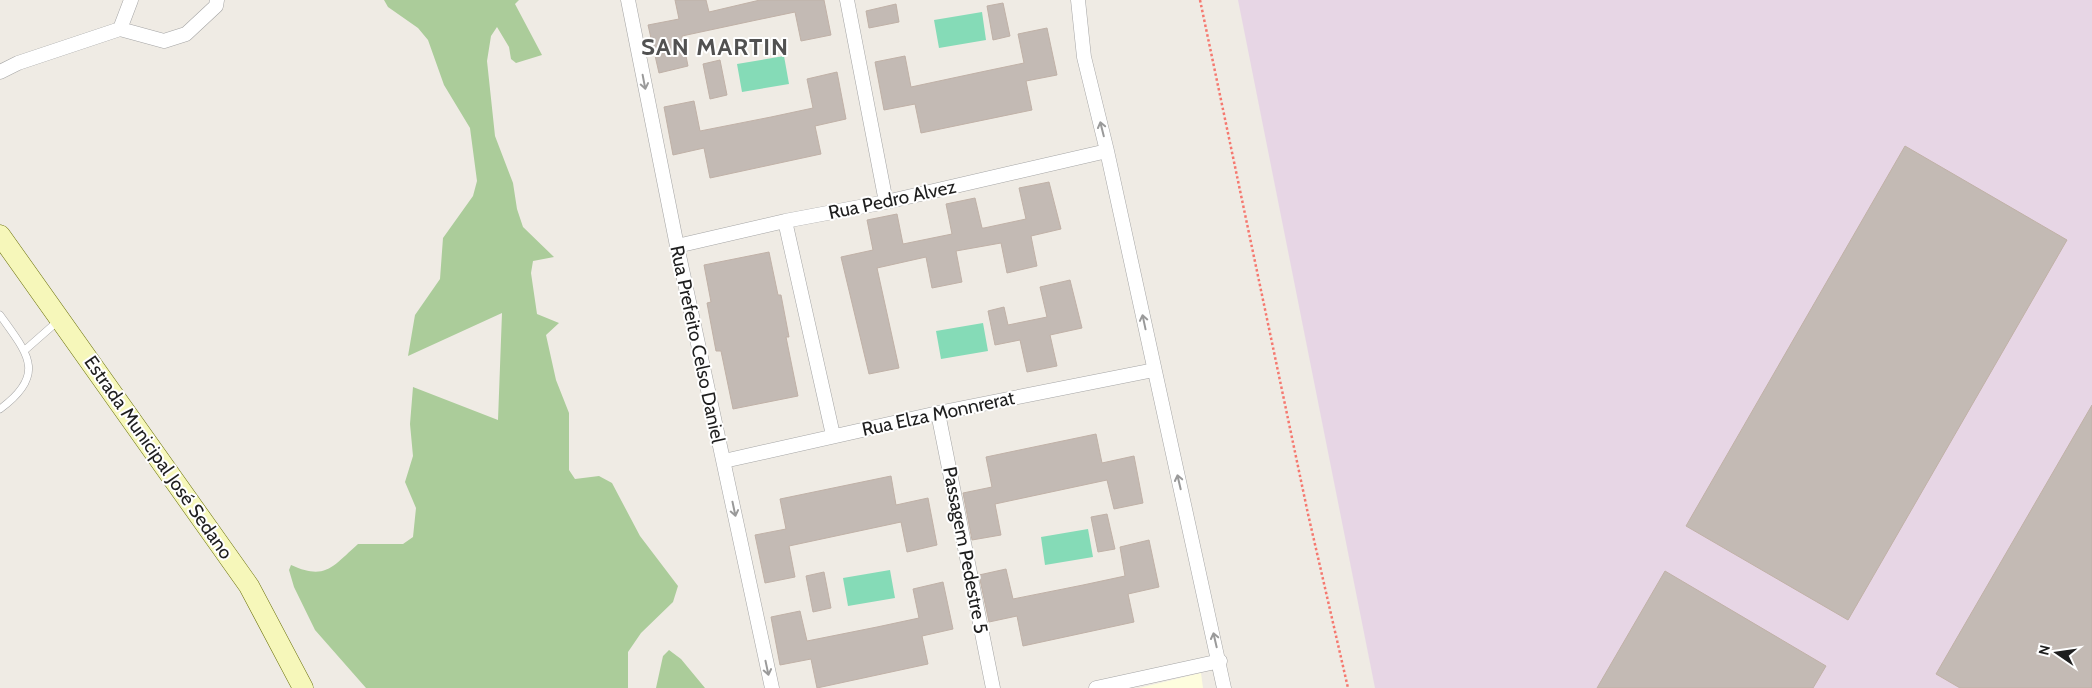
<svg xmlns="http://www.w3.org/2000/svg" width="2092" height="688" viewBox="0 0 2092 688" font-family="Cabin,sans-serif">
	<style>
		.industrial { fill: #e7d6e5 }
		.education { fill: #fefdde }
		.forest { fill: #abcc9a }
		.pitch { fill: #85dbb7 }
		.building { fill: #c3bab4; stroke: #c0b1a7 }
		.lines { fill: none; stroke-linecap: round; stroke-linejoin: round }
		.lane-casing { stroke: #a5a5a5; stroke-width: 8 }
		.street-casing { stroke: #a5a5a5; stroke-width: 15 }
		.secondary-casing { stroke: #6a7109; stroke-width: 21 }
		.path { stroke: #f5786f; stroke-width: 2.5; stroke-dasharray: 2.5 2.5; stroke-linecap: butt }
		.lane { stroke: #fff; stroke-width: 7 }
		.street { stroke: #fff; stroke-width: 14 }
		.secondary { stroke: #f6f7ba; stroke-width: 20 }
		.oneway { stroke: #9a9a9a }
		.labels { text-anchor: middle; stroke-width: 4; stroke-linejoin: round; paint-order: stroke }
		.street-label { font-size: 19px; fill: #1e1e1e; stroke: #fff }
		.district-label { font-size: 24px; font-weight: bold; letter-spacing: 1px; fill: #515151; stroke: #fff }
	</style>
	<rect width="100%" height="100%" fill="#efebe4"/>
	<path class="industrial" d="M1238,0H2092V688H1375Z"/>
	<path class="education" d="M1201,673L1203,688H1139Z"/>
	<path class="forest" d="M384,0H519L515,4L542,55L516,63L511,59L509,47L497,27L491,36L487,61L495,136L513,183L517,209L523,227L554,257L533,261L531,273L537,314L559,323L546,335L556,380L569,413V470L575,479L599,476L612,483L640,536L678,586L673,602L641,633L628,652V688H366L315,630L294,587L289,570L291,565C326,581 333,566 358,544H403L413,537L416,508L405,482L413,456L410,424L413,387L498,420L502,313L408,356L415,315L440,279L443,238L473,196L477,181L470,128L444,85L428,40L418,28L388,7Z
		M669,650L681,659L705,688H656L663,656Z"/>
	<path class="pitch" d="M982,12L986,40L939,48L934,20Z
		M784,56L789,84L742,92L737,64Z
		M983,323L988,351L941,359L936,331Z
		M1088,529L1093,557L1045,565L1041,537Z
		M890,570L895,598L848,606L843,578Z"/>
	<path class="building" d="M675,0H706L709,12L760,0H824L831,35L801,41L795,12L752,21L682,36L688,66L659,73L648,25L679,19Z
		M1003,3L1010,36L993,40L987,6Z
		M896,4L899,22L869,28L866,11Z
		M1047,28L1057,75L1026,81L1032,110L921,133L915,104L884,110L875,62L905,56L911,87L981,72L1024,63L1018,34Z
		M720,60L727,95L710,99L703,64Z
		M837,72L846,119L815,126L821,154L710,178L704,148L673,155L664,107L694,101L700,131L771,117L813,108L807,79Z
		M1905,146L2067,240L1848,620L1686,526Z
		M1049,182L1061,229L1031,236L1037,266L1007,273L1001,243L956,251L962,282L932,288L926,257L877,268L899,368L869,374L841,257L873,250L867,220L897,214L903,244L952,234L946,204L975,198L982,228H984L1026,219L1019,188Z
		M769,252L778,295H781L789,337H786L798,396L733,409L721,351H716L707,303L711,302L704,265Z
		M1070,280L1082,328L1050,335L1057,366L1027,372L1020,340L995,345L988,311L1004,307L1008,325L1047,317L1040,287Z
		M2092,405V688H1960L1936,674Z
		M1096,434L1102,463L1134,456L1143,503L1114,509L1107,480L995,504L1001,535L972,540L963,493L992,487L986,457Z
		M891,476L896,505L928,498L937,545L907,552L901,522L789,546L795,577L765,583L755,535L786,529L780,499Z
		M1107,514L1115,549L1098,552L1091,517Z
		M1149,540L1159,587L1128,594L1134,622L1023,646L1017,616L989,622L979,575L1006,569L1013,599L1083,585L1125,576L1120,547Z
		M1665,571L1826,666L1813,688H1597Z
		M824,572L831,608L813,612L806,576Z
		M943,582L953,629L922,636L928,664L817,688L811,659L780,665L771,617L800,611L807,641L877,627L919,618L913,589Z"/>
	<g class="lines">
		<g class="lane-casing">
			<path id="lane" d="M0,315C27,353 48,374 0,409
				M25,350L58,321"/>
		</g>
		<g class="street-casing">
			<path id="street" d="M628,0L677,246L772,688
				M847,0L886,202
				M1078,0L1084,57L1107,151L1224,688
				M120,29L131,0
				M0,72L18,63L120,29L164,41L186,34L216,6L217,0
				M785,221L833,435
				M677,246L785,221L886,202L1107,151
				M938,413L993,688
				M724,461L938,413L1154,370
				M1096,688L1220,661"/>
		</g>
		<g class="secondary-casing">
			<path id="secondary" d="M0,235L249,586L303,688"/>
		</g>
		<path class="path" d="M1200,0L1308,514L1348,688"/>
		<use href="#lane" class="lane"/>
		<use href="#street" class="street"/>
		<use href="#secondary" class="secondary"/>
	</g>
	<defs><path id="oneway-shaft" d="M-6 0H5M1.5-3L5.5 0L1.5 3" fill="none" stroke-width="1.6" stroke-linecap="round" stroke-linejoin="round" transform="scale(1.25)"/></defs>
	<g class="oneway">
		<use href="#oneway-shaft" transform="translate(644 82) rotate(79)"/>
		<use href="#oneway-shaft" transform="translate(1102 129) rotate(-104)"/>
		<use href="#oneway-shaft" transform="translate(1144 322) rotate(-102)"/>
		<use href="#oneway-shaft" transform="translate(1179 482) rotate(-103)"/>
		<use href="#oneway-shaft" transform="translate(734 509) rotate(78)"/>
		<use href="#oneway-shaft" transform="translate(1215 640) rotate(-103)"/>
		<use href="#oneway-shaft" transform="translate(767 668) rotate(78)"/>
	</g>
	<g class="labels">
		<g class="street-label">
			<text transform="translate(892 199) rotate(-12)" y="7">Rua Pedro Alvez</text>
			<text transform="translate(698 344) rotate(78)" y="7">Rua Prefeito Celso Daniel</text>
			<text transform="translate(938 413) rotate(-12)" y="7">Rua Elza Monnrerat</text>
			<text transform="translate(159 457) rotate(55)" y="7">Estrada Municipal José Sedano</text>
			<text transform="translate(966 550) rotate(79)" y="7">Passagem Pedestre 5</text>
		</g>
		<g class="district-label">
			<text x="715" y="55">SAN MARTIN</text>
		</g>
	</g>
	<g transform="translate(2057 653) rotate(283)" stroke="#ffffff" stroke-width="4" paint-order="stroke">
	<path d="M0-4L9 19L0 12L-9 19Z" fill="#1e1e1e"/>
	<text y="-8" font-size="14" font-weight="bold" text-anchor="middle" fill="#1e1e1e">N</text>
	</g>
</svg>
